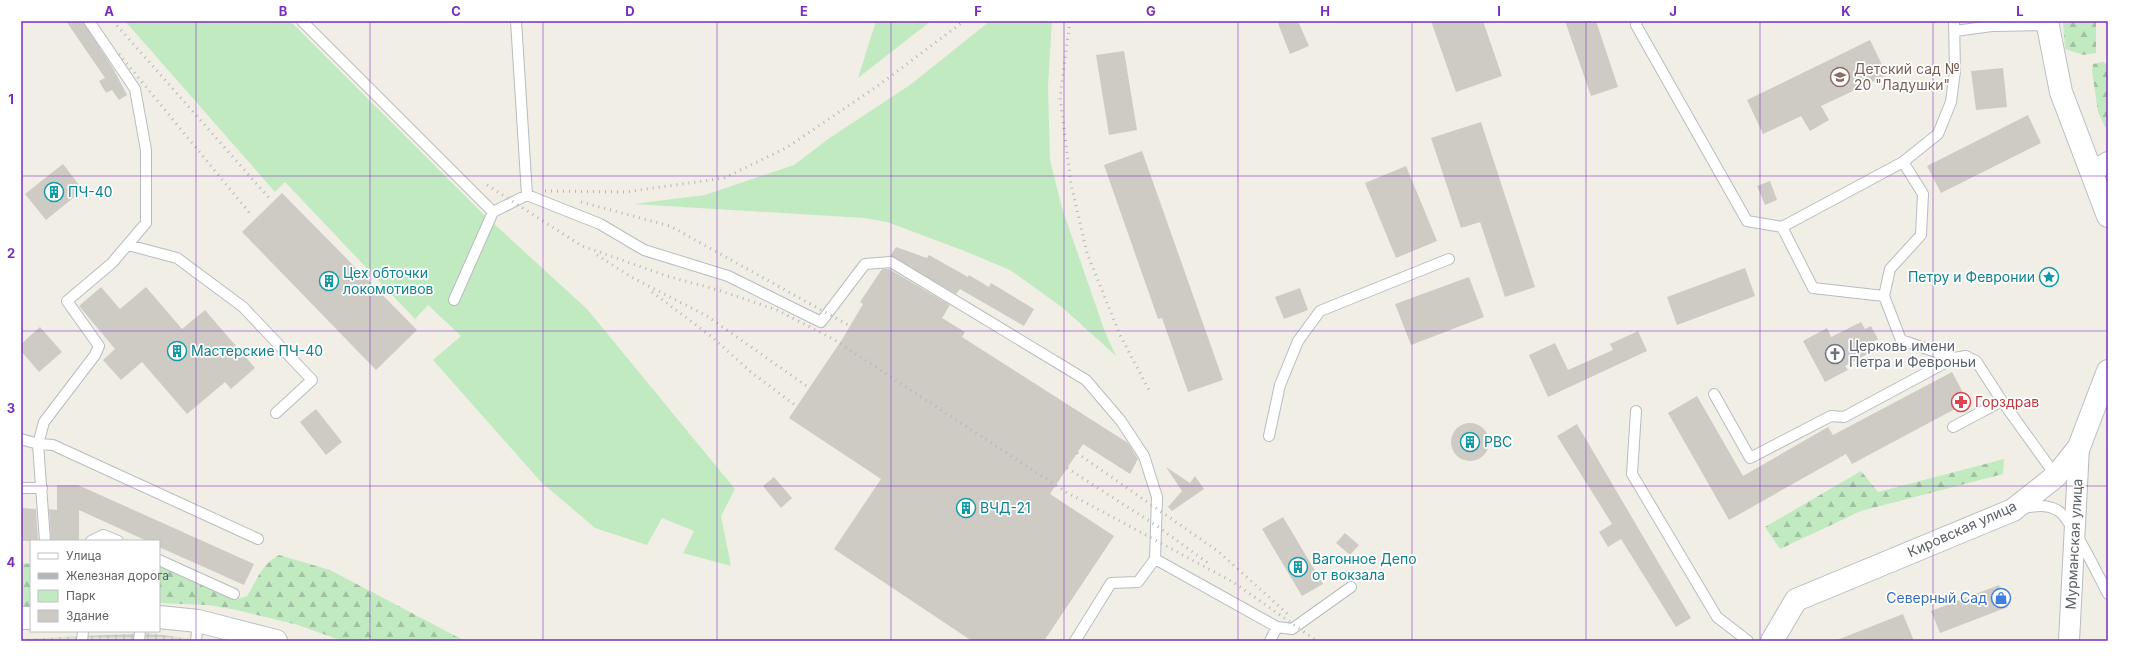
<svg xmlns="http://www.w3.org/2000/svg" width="2129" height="662" viewBox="0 0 2129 662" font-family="Inter,sans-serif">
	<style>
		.industrial { fill: url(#industrial-grid) }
		.green { fill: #c2eac1 }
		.forest { fill: url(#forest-firs) }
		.building { fill: #cecbc5 }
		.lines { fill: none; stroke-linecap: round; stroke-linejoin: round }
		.lane-casing { stroke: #b8bcc0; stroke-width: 12 }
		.street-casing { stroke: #b8bcc0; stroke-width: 22 }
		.secondary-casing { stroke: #b9bdc2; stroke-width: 24 }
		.lane { stroke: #fff; stroke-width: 10 }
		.street { stroke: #fff; stroke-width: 20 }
		.secondary { stroke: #fff; stroke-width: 22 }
		.rail { stroke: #b5b6b7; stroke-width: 3; stroke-dasharray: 1 5; stroke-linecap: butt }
		.grid { fill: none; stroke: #7b2cbf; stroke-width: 1; stroke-opacity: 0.55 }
		.labels { text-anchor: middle; stroke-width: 3.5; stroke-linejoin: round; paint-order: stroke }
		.education-label { font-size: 14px; fill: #785e54; stroke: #fff; text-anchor: start }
		.culture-label { font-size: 14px; fill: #0d838f; stroke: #fff; text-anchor: start }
		.worship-label { font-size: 14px; fill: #5b616d; stroke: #fff; text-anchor: start }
		.health-label { font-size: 14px; fill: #be3a42; stroke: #fff; text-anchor: start }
		.street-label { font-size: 14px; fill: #5d6267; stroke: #fff }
		.shop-label { font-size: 14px; fill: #366cbe; stroke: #fff; text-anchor: end }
		.neatline { fill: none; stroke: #7b2cbf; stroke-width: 1.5 }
		.grid-label { font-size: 13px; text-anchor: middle; font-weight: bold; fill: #7b2cbf }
	</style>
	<defs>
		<pattern id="industrial-grid" width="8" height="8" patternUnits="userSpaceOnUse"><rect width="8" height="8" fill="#e1e0da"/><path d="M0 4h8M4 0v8" fill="none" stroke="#bab9b5"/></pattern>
		<pattern id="forest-firs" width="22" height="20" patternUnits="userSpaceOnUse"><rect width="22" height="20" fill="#c2eac1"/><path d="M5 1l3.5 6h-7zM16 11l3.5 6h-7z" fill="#a1c1a1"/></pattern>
	</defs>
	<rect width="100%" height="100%" fill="#f1eee6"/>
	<path class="industrial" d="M149,633L205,641H21V639Z"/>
	<path class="green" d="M125,21H290L480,211L587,309L735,489L721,516L731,566L683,553L694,531L662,518L647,545L595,528L541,482L433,360L461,336L428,305L415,319L285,182L275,192Z
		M876,21H931L858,78Z
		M990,21H1052L1048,86L1050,160L1062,208L1105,332L1116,356L1063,308L1010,270L962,250L887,222L864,218L633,204L705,195L794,165L828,139L910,85Z"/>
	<path class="forest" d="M2063,21H2096V53L2083,55L2065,49Z
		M2103,62L2108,65V127H2105L2098,112L2092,71L2093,64Z
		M2004,459L2003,474L1861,511L1780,549L1765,527L1861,471L1878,492Z
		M279,555L330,570L465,641H343L298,625L237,610L208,605L159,603V566L237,599L247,596C257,580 262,564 279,555Z
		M21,563L31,564V606L21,609Z"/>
	<path class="building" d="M66,21H83L114,70L127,95L119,100L112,90L106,93L99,81L105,78Z
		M1277,21H1298L1309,46L1290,54Z
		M1431,21H1483L1502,76L1456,92Z
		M1565,21H1596L1618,87L1591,96Z
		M1870,40L1887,75L1821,106L1829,120L1810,131L1801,116L1763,134L1747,100Z
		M1124,51L1137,130L1109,135L1096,55Z
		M2003,68L2007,107L1976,110L1971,71Z
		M2028,115L2041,143L1941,193L1927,166Z
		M1481,122L1535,287L1505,297L1480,222L1461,228L1431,138Z
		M1142,151L1223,380L1188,392L1162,318L1158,319L1104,165Z
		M63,164L83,190L46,220L25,194Z
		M1406,166L1437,241L1396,258L1365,183Z
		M1770,181L1777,200L1765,205L1757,186Z
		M282,193L417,330L376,370L242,232Z
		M896,247L927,258L929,255L968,277L969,275L989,287L991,283L1034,309L1024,326L960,289L956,294L890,256Z
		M1745,268L1755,296L1677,325L1667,297Z
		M882,269H889L950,305L942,318L965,332L962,337L1128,443L1138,459L1130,474L1083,444L1050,494L1114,536L1044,641H972L834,549L881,479L789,418L843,338L863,304L860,302Z
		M1469,277L1484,317L1411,345L1395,304Z
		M101,287L120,309L146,287L182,329L205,310L255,368L231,389L225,382L187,414L142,362L121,380L103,360L115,349L79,306Z
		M1300,288L1308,310L1284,319L1275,297Z
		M1861,322L1865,329L1871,326L1878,339L1873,342L1876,349L1845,366L1848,370L1825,382L1803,341L1827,328L1831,337Z
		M40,327L62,352L39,372L21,351V344Z
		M1638,331L1647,351L1548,397L1529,355L1555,343L1568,370L1613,350L1610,344Z
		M1952,372L1968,402L1852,464L1846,454L1729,520L1668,413L1697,396L1743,476L1828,427L1833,435Z
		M316,409L342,442L326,455L300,422Z
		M1451 442a19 19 0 1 1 38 0a19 19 0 1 1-38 0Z
		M1577,424L1691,618L1676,627L1621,539L1608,547L1599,532L1612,524L1557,436Z
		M1166,467L1190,483L1195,476L1204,489L1172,511L1168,507L1182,491Z
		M774,477L792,498L781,508L763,486Z
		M57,485H78L254,564L244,585L159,547V541H147L79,510V541H51L49,509L57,510Z
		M21,508L36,509L38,541H21Z
		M1283,517L1323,584L1302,596L1262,529Z
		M1345,533L1359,545L1350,555L1336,543Z
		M1999,585L2008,607L1940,633L1931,611Z
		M1903,614L1914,641H1837V640Z"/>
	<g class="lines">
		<g class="lane-casing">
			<path id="lane" d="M89,21L135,89L146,150V223L112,263L67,301L99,346L95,355L44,422L38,444L53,445L258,539
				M302,21L493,212L527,195L600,224L644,250L728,276L821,322L865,264L891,262L1086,380L1121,421L1144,456L1157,497L1155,559L1138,582L1111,583L1075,641
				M516,21L527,195
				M1637,21L1636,25L1747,221L1782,227L1813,288L1884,296L1901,340L1954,358L1966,356L1976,361L2002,401
				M1955,31L1992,26L2047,25
				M1782,227L1903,162L1938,134L1951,102L1955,71L1954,21
				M128,245L177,258L243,307L312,380L276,413
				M1884,296L1890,269L1921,235L1923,194L1903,162
				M454,300L493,212
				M1714,394L1750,458L1831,416L1844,417L1954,358
				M1636,411L1632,474L1717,617L1748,641
				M1953,427L2002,401L2056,476
				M1269,436L1280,385L1298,341L1320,311L1449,259
				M21,439L38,444L45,541
				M21,488H42
				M2024,508C2035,506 2046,504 2057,510C2070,516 2100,579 2108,594
				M91,541L103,535L118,541
				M1155,559L1277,627L1270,641
				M159,560L234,594
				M1277,627L1292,629L1351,587
				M82,641L83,631
				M139,641L140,631
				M196,641L198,621"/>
		</g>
		<g class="street-casing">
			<path id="street" d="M2091,173L2108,162
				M2069,641L2079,447"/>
		</g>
		<g class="secondary-casing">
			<path id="secondary" d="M2047,21L2061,92L2108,216
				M159,617L198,621L276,641
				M21,618H31
				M1772,641L1796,600L2013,510L2056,476L2079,447L2108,371"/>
		</g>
		<use href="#lane" class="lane"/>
		<use href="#street" class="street"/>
		<use href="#secondary" class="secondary"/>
		<path class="rail" d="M113,21L270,199
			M1070,21L1060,97L1071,184L1087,253L1120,335L1150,392
			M119,54L252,216
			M487,185L582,246L667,276L718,290L777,310L833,339L1066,492L1233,582L1317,641
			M545,191L626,192L724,178L786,148L879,85L964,21
			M581,202L670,226L850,326
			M597,255L631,277L707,316L808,387
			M652,292L712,337L752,373L795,405
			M1077,453L1219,552L1291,617
			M1067,468L1157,526L1208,563"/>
	</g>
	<path class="grid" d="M196,21V641M370,21V641M543,21V641M717,21V641M891,21V641M1064,21V641M1238,21V641M1412,21V641M1586,21V641M1760,21V641M1933,21V641M21,176H2108M21,331H2108M21,486H2108"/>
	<defs>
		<g id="school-ring" transform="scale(1)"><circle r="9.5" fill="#fff" stroke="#8d6e63" stroke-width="1.5"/><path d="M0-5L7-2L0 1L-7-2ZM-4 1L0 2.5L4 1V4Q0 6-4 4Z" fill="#8d6e63"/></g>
		<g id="building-ring" transform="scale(1)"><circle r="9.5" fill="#fff" stroke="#0f9aa8" stroke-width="1.5"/><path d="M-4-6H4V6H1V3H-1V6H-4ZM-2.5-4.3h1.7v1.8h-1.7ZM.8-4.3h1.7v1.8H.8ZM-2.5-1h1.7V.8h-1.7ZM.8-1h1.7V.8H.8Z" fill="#0f9aa8"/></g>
		<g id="sight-ring" transform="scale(1)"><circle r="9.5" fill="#fff" stroke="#0f9aa8" stroke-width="1.5"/><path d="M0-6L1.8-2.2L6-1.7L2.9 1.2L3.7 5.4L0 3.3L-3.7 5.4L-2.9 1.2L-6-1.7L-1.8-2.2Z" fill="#0f9aa8"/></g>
		<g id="church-ring" transform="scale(1)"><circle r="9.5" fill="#fff" stroke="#6b7280" stroke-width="1.5"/><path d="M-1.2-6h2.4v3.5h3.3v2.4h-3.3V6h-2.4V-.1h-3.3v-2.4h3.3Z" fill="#6b7280"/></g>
		<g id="pharmacy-ring" transform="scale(1)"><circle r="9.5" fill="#fff" stroke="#e0444e" stroke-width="1.5"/><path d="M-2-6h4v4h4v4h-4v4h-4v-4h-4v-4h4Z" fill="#e0444e"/></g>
		<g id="shop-ring" transform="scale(1)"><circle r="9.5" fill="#fff" stroke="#3f7fe0" stroke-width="1.5"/><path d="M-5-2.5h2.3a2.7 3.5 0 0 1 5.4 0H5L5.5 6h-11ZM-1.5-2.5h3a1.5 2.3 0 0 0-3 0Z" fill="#3f7fe0"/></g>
	</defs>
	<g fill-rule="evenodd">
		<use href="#school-ring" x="1840" y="77"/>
		<use href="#building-ring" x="54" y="192"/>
		<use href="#sight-ring" x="2049" y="277"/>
		<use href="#building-ring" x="329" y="281"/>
		<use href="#building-ring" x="177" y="351"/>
		<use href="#church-ring" x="1835" y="354"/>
		<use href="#pharmacy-ring" x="1961" y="402"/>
		<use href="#building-ring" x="1470" y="442"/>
		<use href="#building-ring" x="966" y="508"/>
		<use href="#building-ring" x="1298" y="567"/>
		<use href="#shop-ring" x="2001" y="598"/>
	</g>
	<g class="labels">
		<g class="education-label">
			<text x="1854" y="74">Детский сад №<tspan x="1854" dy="16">20 "Ладушки"</tspan></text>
		</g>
		<g class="culture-label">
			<text x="68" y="197">ПЧ-40</text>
			<text x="343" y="278">Цех обточки<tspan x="343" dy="16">локомотивов</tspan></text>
			<text x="2035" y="282" text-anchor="end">Петру и Февронии</text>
			<text x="191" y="356">Мастерские ПЧ-40</text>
			<text x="1484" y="447">РВС</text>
			<text x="980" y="513">ВЧД-21</text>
			<text x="1312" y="564">Вагонное Депо<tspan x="1312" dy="16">от вокзала</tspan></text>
		</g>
		<g class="worship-label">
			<text x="1849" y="351">Церковь имени<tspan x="1849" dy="16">Петра и Февроньи</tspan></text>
		</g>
		<g class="health-label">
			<text x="1975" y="407">Горздрав</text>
		</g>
		<g class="street-label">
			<text transform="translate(1962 529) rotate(-24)" y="5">Кировская улица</text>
			<text transform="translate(2074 544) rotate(-87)" y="5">Мурманская улица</text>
		</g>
		<g class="shop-label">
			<text x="1987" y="603">Северный Сад</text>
		</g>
	</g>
	<rect width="2129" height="662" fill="none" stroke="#ffffff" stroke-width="44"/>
	<rect x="30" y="540" width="130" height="92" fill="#ffffff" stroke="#bec0c2"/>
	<rect x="38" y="553" width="20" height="6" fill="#ffffff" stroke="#bec0c2"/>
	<text x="66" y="560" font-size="12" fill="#5d6267">Улица</text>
	<rect x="38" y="573" width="20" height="6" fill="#b5b6b7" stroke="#bec0c2"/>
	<text x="66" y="580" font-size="12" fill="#5d6267">Железная дорога</text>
	<rect x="38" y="590" width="20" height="12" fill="#c2eac1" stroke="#bec0c2"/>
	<text x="66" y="600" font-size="12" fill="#5d6267">Парк</text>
	<rect x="38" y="610" width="20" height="12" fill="#cecbc5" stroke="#bec0c2"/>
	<text x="66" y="620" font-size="12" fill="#5d6267">Здание</text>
	<rect x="22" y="22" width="2085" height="618" class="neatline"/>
	<g class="grid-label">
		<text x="109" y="16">A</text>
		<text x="283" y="16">B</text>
		<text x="456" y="16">C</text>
		<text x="630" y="16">D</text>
		<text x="804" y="16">E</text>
		<text x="978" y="16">F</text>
		<text x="1151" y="16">G</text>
		<text x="1325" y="16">H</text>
		<text x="1499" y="16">I</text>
		<text x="1673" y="16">J</text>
		<text x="1846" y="16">K</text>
		<text x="2020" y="16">L</text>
		<text x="11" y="104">1</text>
		<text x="11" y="258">2</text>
		<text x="11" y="413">3</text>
		<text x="11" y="567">4</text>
	</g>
</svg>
